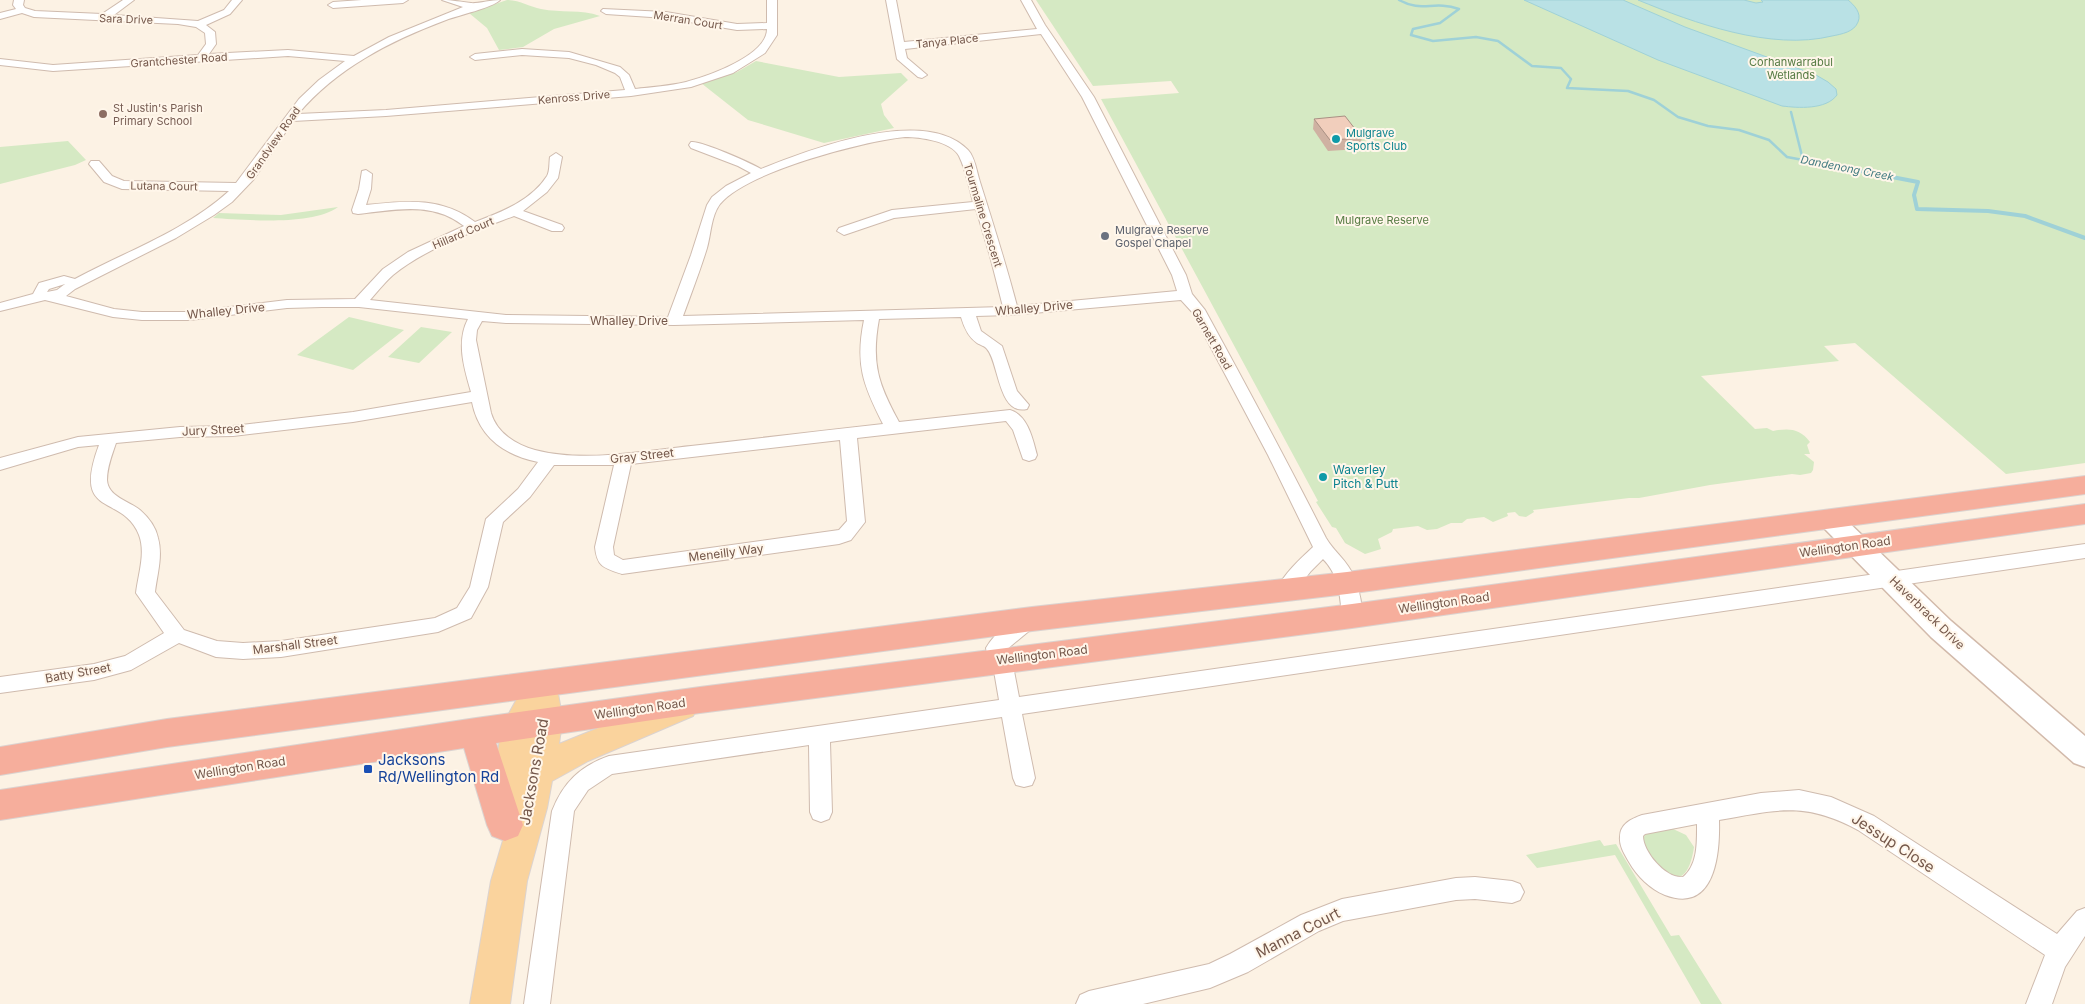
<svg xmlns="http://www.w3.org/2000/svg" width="2085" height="1004" viewBox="0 0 2085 1004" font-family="Inter,sans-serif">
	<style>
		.green { fill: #d5e9c3 }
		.water { fill: #b9e1e5; stroke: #9fd1d7 }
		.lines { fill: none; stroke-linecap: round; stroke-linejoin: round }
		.stream-far1 { stroke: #9fd1d7; stroke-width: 2.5 }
		.stream { stroke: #9fd1d7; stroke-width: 4 }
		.street-casing { stroke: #cfbbae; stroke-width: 2 }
		.secondary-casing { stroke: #d2baab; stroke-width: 3 }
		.primary-casing { stroke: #dbd3d0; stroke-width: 2 }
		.highway-casing { stroke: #dbd3d0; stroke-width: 2 }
		.street { fill: #fff; fill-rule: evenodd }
		.secondary { fill: #fff; fill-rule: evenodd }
		.primary { fill: #fad39d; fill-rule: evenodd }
		.highway { fill: #f6ae9c; fill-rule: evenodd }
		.wall { fill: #cfb1a2 }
		.building { fill: #f1cebc; stroke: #a99084 }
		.education-dot { fill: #8d6e63; stroke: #fff6ea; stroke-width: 2 }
		.culture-dot { fill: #0f9aa8; stroke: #fff6ea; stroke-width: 2 }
		.worship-dot { fill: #6b7280; stroke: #fff6ea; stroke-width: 2 }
		.transit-dot { fill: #1a4fb4; stroke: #fff6ea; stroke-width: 2 }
		.labels { text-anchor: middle; stroke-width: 4; stroke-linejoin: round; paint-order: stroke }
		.far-street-label { font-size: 11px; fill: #74574a; stroke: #fff6ea }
		.far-park-label { font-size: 11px; fill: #557a42; stroke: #fff6ea }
		.far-education-label { font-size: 11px; fill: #785e54; stroke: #fff6ea; text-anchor: start }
		.far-culture-label { font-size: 11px; fill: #0d838f; stroke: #fff6ea; text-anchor: start }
		.far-water-label { font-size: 11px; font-style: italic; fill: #417a81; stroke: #fff6ea }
		.far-worship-label { font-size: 11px; fill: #5b616d; stroke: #fff6ea; text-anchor: start }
		.street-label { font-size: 12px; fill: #74574a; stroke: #fff6ea }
		.culture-label { font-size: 12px; fill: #0d838f; stroke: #fff6ea; text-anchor: start }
		.near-transit-label { font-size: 15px; fill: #164399; stroke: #fff6ea; text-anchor: start }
		.near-street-label { font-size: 15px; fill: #74574a; stroke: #fff6ea }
	</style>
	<rect width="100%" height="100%" fill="#fcf2e4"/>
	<path class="green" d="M507,0C520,0 530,7 541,9C561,13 581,9 600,16L554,29L523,47L499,50L487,28L469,13Z
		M1036,0H2085V463L2006,474L1855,343L1824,346L1839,361L1701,376L1755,429L1767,428L1773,431C1788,428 1800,428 1810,442L1807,445L1810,454H1804L1814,462L1813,470L1811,473L1800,475L1792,474L1710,485L1639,498H1629L1533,510L1534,512L1526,517L1519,516L1515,512L1507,513L1508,516L1493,522L1484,517L1467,519L1462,523H1451L1437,529L1427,530L1418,526L1393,529L1392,532L1378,539L1381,549L1365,554L1345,543L1336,528L1332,527L1316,502L1318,501L1101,99L1179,93L1171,81L1093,86Z
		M756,61L839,77L901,73L908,80L881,104L884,115L894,128L824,143L748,120L701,83L737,72Z
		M68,141L86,160L75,165L0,184V147Z
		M338,207C312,226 245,220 213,218L219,213L281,215Z
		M349,317L404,330L353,370L297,355Z
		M421,327L452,332L419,363L388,357Z
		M1671,828L1686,835L1694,847C1686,902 1654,873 1642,839L1647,833Z
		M1600,840L1604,846L1616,844L1671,936L1679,935L1722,1004H1701L1615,855L1537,868L1526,855Z"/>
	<path class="water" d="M1524,0H1623L1685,27L1816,75L1828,82L1836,89L1837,95C1826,110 1798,108 1782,106L1658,60Z
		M1638,0H1744L1756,3L1763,2L1761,0H1848C1854,5 1862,13 1858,22C1854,32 1842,34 1832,36C1771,51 1694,23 1638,0Z"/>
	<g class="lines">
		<path class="stream-far1" d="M1399,0C1422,13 1433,0 1459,9L1440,23L1413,29L1411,35L1433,41L1476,37L1498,41L1532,66L1561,68L1571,79L1567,88L1628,91L1654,100L1678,117L1708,126L1739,130L1769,140L1787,157L1852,169
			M1791,112L1803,160"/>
		<path class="stream" d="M1845,168L1918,182L1914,195L1917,209L1988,211L2025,216L2085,238"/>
		<g class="street-casing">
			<path id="street" d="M14,0H24L23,5L25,8L35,11L102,14L123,0H134L114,15L198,21L224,10L232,0H242L230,14L206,25L215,32L216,44L209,54L288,50L354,56L389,37L463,7L442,0C453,0 461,2 471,3C476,4 491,0 500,0C492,8 459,15 446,20C390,41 337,68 298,114L386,110L625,90L620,77L615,73L596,65L569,58L522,55L475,60L470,57L475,54L522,49L569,52L620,67L629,75L635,89C652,87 670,86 686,82C708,76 767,56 767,29L737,30L666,18L606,14L601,11L603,9L666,12L737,24L767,23V0H777V35L765,53L733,73L691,87L631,96L386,116L293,121L254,179L232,202L214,215L176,238L75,289L66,296L114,309L142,312H190L287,300L355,299L383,269L408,252L464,226C432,201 396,210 358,214L353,213L352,210L359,189L362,171L366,170L372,174L371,189L366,205C406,201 440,196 475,222C501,212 531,201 547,176C550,171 549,163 550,157L556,153L562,157L558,178L547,192L523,211L562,225L564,228L562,231H552L514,216C475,231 426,248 393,275C385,282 377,292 370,300L506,315L668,317L691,255L707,205L712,197L726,186L751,173L738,166L691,148L689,145L691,142C700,140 751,163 761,169C810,149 925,105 968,150C975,157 977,173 980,182C993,223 1006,264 1017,306L1177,291L1172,275L1082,97L1041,34L905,49L907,58L927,75L922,78L918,77L897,59L886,0H896L904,42L1037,29L1021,0H1031L1045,25L1094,97L1186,275L1192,294L1205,310C1246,385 1287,461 1326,538C1334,552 1348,561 1354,577C1359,589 1365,610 1359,621L1352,623L1345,621L1342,616C1340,595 1339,575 1323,559L1311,571L1292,595L1285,597L1278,595L1276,590C1285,573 1299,560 1313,547L1268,455L1192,312L1181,300L1011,315L976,316L981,331L1002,346L1017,391L1029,405L1027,409C998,416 999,362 987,349C985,346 980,345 977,343C968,337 964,327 961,317L879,319C871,363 878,384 899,422L1010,410C1028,415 1033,440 1037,455L1035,459L1029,461L1023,459L1013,430L1006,421L857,438L865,522L851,540L839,544L622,574C604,568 597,567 595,547L614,465H554L530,497L503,522L488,587L471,618L438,632L281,657L243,659L216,657L179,643L131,670L94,680L0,693V677L94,664L125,656L164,633L136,593C138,575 146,553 139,535C123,493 71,520 99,445L78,447L0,470V458L78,437L180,427L233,426L353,412L471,392C464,368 456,342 468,319L359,307H322L287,308L190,320H142L113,317L45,300L0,311V303L33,294L39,283L64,276L75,279C127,251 185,231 229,191L122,189L104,182L89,164L91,161H99L112,176L124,181L236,183L299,99L319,80L345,61L288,56L53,71L0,65V59L53,65L198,55L206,44L205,33L196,27L178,24L34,17L22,13L0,19V13L16,9L13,5ZM905,137C920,137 951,141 959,156C966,170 969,187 973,202L892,210L839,228L837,231L844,235L894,218L976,209L990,256L1003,307L683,316C691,294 700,271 707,248C711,234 711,216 720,204C746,172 863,141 905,137ZM65,284L57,290L47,292L49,289ZM864,320C855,364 863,385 883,424C819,431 755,439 691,446C641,451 585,463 535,450C516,445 497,433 491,413L476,340L477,330L482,321L506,323L674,325ZM472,402C479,437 504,455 538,462L518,489L486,519L470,587L457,608L435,618L281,641L243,643L217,641L184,630L155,592C157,575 163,556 158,538C156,527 148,517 140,510C129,501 108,497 107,480C107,467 112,455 116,443L180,437L233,436L353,422ZM840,440L847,521L839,530L623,560L614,555L613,547L631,464Z
				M362,0H408L403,3L333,8L328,5L333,2Z
				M2085,544V558L1022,714L1035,778L1032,785L1024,787L1016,785L1013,778L1002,717L830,742L832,812L829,819L821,822L813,819L810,812L809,745L612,774L588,790L574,811L550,1004H524L552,811C563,783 580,766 609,756L999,700L994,671L988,660L986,648C994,634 1018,610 1035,616L1038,621L1035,626L1006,650L1008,660L1014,671L1019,697Z
				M1799,790L1831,797L1874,816L2057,934L2077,911L2085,908V936L2065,967L2052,1004H2026L2045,955L1858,830C1803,801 1778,810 1719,820C1720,854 1715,914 1665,895C1650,889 1637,876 1629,862C1625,855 1619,846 1620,837C1620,824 1631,819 1642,815L1761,793ZM1697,824C1697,842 1698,865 1683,877C1666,879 1643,852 1643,836L1645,834Z
				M1475,877L1512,881L1520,884L1524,892L1520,900L1512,903L1475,899L1456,900L1343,921L1319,931L1248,972L1210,988L1143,1004H1076L1080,995L1089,991L1209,964L1230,954L1301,915L1342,899L1456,878Z"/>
		</g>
		<g class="secondary-casing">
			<path id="secondary" d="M1831,511L1840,514L1951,621L2085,736V767L2074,763L1931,637L1822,526L1818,520L1822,514Z"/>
		</g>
		<g class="primary-casing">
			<path id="primary" d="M540,672L551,676C562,697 563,721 559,744L682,694L693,698L698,707L693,716L588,761L552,781L547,808L527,881L510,1004H470L491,881L504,837L493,833L487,822L502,726L518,697L525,694L524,685L529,676Z"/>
		</g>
		<g class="highway-casing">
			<path id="highway" d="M2085,476V494L1347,594L1032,631L167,747L0,775V747L167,719L1032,607L1347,572Z
				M2085,504V524L1352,628L700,713L496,743L523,825L518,836L505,841L492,836L487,825L464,748L0,820V790L476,718L700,687L1352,604Z"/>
		</g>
		<use href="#street" class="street"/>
		<use href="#secondary" class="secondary"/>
		<use href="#primary" class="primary"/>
		<use href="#highway" class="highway"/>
	</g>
	<path class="wall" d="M1314,119L1362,138L1359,149L1328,151L1313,129Z"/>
	<path class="building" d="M1345,116L1362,138L1330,140L1314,119Z"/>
	<circle class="education-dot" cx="103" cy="114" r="5"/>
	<g class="culture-dot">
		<circle cx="1336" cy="139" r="5"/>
		<circle cx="1323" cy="477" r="5"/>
	</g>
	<circle class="worship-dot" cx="1105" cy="236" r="5"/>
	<rect class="transit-dot" x="363" y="764" width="10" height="10" rx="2.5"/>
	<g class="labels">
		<g class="far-street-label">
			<text transform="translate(126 19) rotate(2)" y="4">Sara Drive</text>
			<text transform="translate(688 20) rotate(9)" y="4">Merran Court</text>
			<text transform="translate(947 41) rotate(-6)" y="4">Tanya Place</text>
			<text transform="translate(179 60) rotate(-4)" y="4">Grantchester Road</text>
			<text transform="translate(574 97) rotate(-5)" y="4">Kenross Drive</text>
			<text transform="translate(273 143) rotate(-55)" y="4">Grandview Road</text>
			<text transform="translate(164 186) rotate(1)" y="4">Lutana Court</text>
			<text transform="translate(983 215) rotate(73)" y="4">Tourmaline Crescent</text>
			<text transform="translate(463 233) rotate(-23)" y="4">Hillard Court</text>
			<text transform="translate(1212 339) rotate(60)" y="4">Garnett Road</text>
		</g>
		<g class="far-park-label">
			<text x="1791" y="66">Corhanwarrabul<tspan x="1791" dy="13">Wetlands</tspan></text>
			<text x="1382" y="224">Mulgrave Reserve</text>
		</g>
		<g class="far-education-label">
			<text x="113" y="112">St Justin's Parish<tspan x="113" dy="13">Primary School</tspan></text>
		</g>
		<g class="far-culture-label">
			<text x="1346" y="137">Mulgrave<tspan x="1346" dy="13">Sports Club</tspan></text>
		</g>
		<g class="far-water-label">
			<text transform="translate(1847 168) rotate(11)" y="4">Dandenong Creek</text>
		</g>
		<g class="far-worship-label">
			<text x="1115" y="234">Mulgrave Reserve<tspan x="1115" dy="13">Gospel Chapel</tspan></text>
		</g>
		<g class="street-label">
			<text transform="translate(1034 308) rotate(-5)" y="4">Whalley Drive</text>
			<text transform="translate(226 311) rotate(-6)" y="4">Whalley Drive</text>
			<text x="629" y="325">Whalley Drive</text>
			<text transform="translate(213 430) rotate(-3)" y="4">Jury Street</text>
			<text transform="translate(642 456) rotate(-6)" y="4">Gray Street</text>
			<text transform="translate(1845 547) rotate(-8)" y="4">Wellington Road</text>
			<text transform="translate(726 553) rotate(-7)" y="4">Meneilly Way</text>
			<text transform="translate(1444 603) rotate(-8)" y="4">Wellington Road</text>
			<text transform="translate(1927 613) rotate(44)" y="4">Haverbrack Drive</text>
			<text transform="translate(295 645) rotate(-7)" y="4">Marshall Street</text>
			<text transform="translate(1042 655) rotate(-7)" y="4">Wellington Road</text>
			<text transform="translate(78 673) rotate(-10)" y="4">Batty Street</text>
			<text transform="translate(640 709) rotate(-8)" y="4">Wellington Road</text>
			<text transform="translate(240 768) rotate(-9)" y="4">Wellington Road</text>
		</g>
		<g class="culture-label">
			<text x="1333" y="474">Waverley<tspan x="1333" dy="14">Pitch &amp; Putt</tspan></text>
		</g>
		<g class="near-transit-label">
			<text x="378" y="765">Jacksons<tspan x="378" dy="17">Rd/Wellington Rd</tspan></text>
		</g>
		<g class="near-street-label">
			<text transform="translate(534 772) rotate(-80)" y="5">Jacksons Road</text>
			<text transform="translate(1893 843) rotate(33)" y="5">Jessup Close</text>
			<text transform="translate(1298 933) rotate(-27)" y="5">Manna Court</text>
		</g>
	</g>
</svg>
